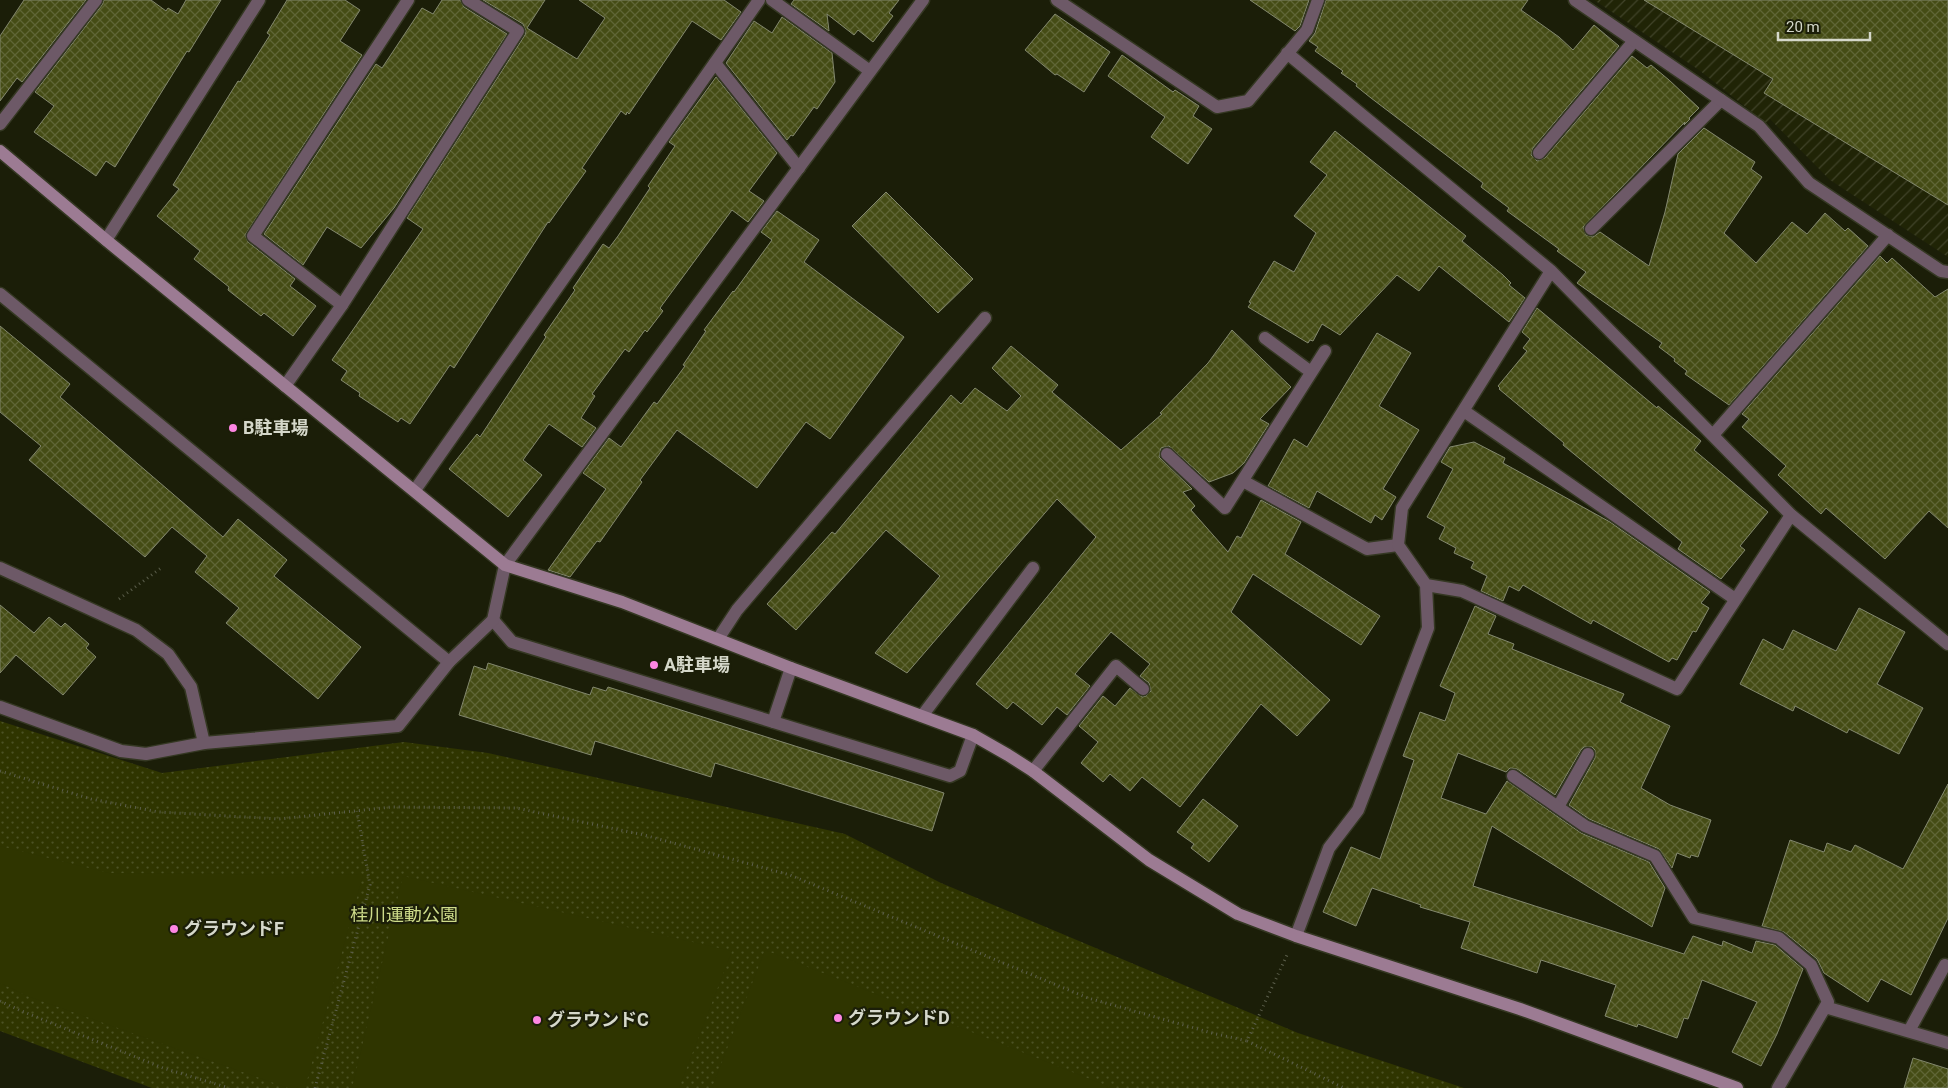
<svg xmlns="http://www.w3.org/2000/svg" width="1948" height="1088" viewBox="0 0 1948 1088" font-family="Roboto,'Noto Sans JP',sans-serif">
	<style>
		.industrial { fill: url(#industrial-furrows) }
		.park { fill: url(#park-dots) }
		.pitch { fill: #2f3500 }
		.building { fill: url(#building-cross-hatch); stroke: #83886e }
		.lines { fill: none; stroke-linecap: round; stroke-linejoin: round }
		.lane-casing { stroke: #353823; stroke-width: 15 }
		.street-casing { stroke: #353823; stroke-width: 15 }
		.secondary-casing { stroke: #353823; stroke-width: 15 }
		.path { stroke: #5c5f4c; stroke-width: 3; stroke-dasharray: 1 4; stroke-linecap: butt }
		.lane { stroke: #6d5967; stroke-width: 12 }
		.street { stroke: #6d5967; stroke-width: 12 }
		.secondary { stroke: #9c7b93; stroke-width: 12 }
		.poi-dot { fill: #fd86e2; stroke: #1b1e08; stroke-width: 2 }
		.labels { text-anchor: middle; stroke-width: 4.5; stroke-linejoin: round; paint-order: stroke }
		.poi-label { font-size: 18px; font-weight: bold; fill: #d5d8ca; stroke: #1b1e08; text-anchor: start }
		.park-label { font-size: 18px; fill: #cedc8a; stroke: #1b1e08 }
	</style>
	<defs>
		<pattern id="industrial-furrows" width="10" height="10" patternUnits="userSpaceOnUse" patternTransform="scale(1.25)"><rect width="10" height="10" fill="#202406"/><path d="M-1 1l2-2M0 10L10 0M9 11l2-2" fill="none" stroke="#404329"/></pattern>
		<pattern id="park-dots" width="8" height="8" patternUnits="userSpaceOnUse" patternTransform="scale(1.25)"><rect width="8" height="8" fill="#2f3500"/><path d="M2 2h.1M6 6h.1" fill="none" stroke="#4c5224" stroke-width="1.8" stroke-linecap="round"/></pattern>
		<pattern id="building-cross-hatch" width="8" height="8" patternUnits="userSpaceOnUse" patternTransform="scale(1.25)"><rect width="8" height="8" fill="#454c15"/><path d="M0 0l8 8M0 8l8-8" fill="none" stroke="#5f6536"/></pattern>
	</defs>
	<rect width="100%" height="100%" fill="#1b1e08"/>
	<path class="industrial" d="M1594,0H1948V257L1830,180L1770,119L1766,123L1699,70Z"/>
	<path class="park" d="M0,721L162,773L404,742L488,753L845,834L941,883L1298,1033L1464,1088H152L0,1031Z"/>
	<path class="pitch" d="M0,846L109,873L363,875L305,1088H288L27,996L0,983Z
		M403,876L732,951L679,1088H352Z
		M765,950L1110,1087L1109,1088H712Z"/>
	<path class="building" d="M24,0H86L22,82L17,78L0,101V36Z
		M104,0H151L166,11L168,8L178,14L186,0H221L189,52L187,51L115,167L106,161L96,176L34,132L54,106L35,92L102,5Z
		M287,0H345L360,10L340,41L362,55L245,235L248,242L295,279L290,286L316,306L293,336L264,313L261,316L228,290L229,287L194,259L200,251L157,216L179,189L173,185L238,81L240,82L270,35L267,33Z
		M442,0H460L464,7L507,34L394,208L361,248L327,227L303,265L264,234L376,64L382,68L422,8L433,14Z
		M483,0H545L527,28L577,59L605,18L579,0H724L741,12L721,40L692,21L629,114L627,112L626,115L621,111L582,168L586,171L549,223L548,222L454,368L450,365L410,424L401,418L398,422L359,396L360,393L341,380L347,371L332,360L423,229L407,218L525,35L526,31L523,24Z
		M794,0H899L889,13L893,16L873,42L858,30L854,35L827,14L829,31L791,4Z
		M1250,0H1309L1300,26L1295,31Z
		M1326,0H1528L1521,10L1559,37L1573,50L1594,25L1619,46L1533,148L1531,155L1537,161L1545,158L1632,56L1647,68L1651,65L1669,80L1699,108L1689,118L1690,119L1684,125L1685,122L1583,227L1586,235L1593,237L1600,232L1649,266L1665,212L1678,154L1704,128L1755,162L1751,169L1762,177L1724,233L1756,263L1792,222L1807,234L1825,213L1845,231L1848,228L1868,246L1729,405L1685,374L1687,371L1674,361L1675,359L1659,347L1662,343L1577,283L1586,272L1557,251L1559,249L1507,211L1509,208L1481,187L1483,183L1371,98L1356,86L1357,84L1341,73L1343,71L1315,51L1318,47L1309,41L1315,33Z
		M1644,0H1948V205L1764,93L1773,79Z
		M1055,14L1110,52L1084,92L1057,74L1055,75L1025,50Z
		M782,17L832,53L835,82L817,109L814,107L793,136L791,135L787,140L726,63L754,21L772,33Z
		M1122,55L1173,92L1175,90L1199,106L1193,116L1212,129L1188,164L1151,137L1165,117L1108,76Z
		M716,77L777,153L749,191L764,201L748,222L732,210L660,308L663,311L647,332L645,330L629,352L625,349L592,394L595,396L581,418L596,428L582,447L549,424L523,460L542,475L508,517L449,469L477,434L480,437L546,337L544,335L575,290L573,288L603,244L609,248L618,236L650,188L648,186L675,146L669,142Z
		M1335,131L1466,236L1462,241L1503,275L1511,283L1509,285L1525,298L1509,322L1439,266L1419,291L1397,275L1340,335L1322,324L1313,341L1310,340L1308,343L1248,307L1251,303L1249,302L1274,261L1294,272L1316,233L1294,216L1327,175L1310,162Z
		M886,192L973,279L938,313L852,226Z
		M777,211L819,240L804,262L904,337L830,439L806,422L757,488L677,430L640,480L642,482L600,542L597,541L570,577L548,570L606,489L583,473L609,438L621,447L654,402L657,404L685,366L683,365L706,331L704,330L733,291L734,292L772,240L761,232Z
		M1880,256L1887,263L1892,258L1935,297L1948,289V528L1929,511L1885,559L1826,508L1821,514L1778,475L1786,466L1742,427L1749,419L1742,414Z
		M1537,308L1657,408L1658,406L1701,441L1694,450L1768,512L1740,546L1745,550L1721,579L1678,549L1682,542L1563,445L1564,443L1499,389L1500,388L1498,386L1527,351L1523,348L1530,339L1522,332Z
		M0,326L70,384L60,397L223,537L238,519L287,560L274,576L361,647L318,699L226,623L239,608L195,572L207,556L172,527L145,557L29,460L41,446L0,412Z
		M1232,330L1291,387L1260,419L1269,424L1244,463L1233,473L1209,482L1169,446L1161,448L1159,457L1192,489L1183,492L1195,506L1191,510L1228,552L1237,536L1241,538L1261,500L1301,522L1285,554L1380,616L1361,645L1253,574L1231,612L1330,700L1297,736L1261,704L1180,807L1142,777L1130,791L1110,774L1103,782L1081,763L1098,742L1079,726L1103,696L1115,706L1130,688L1142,697L1146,696L1151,691L1149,683L1140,676L1150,664L1111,632L1075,674L1090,686L1067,715L1057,707L1042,725L1013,702L1007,709L976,684L1096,537L1057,499L907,673L875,653L940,576L886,530L796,630L767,604L832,532L835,534L951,395L961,404L975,388L1007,411L1021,396L992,368L1011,346L1058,385L1052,392L1121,450L1162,414L1160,413L1208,363Z
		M1377,333L1411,353L1379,406L1419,430L1383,489L1396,497L1382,520L1375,515L1371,523L1317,491L1309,508L1268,486L1294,439L1307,447Z
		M1474,442L1505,458L1503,463L1610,522L1710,592L1701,603L1709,608L1696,632L1693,631L1677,660L1672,658L1669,662L1593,620L1591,624L1523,585L1519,591L1509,586L1503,601L1481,591L1487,576L1471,568L1474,562L1454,553L1456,548L1439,539L1445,527L1427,517L1453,469L1441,462L1450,447Z
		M0,605L34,633L49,617L61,627L65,623L89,644L86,648L96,657L63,695L16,655L0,673Z
		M1475,606L1496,616L1488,634L1514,644L1512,649L1624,694L1620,702L1670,726L1641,788L1670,805L1711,820L1698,857L1691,855L1690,858L1677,853L1672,868L1659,849L1589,819L1569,805L1595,758V750L1592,747H1584L1581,750L1555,795L1517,769L1510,768L1506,772L1458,753L1441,798L1486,814L1507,781L1581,833L1649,862L1665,888L1652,927L1492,826L1473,886L1684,954L1693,936L1722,946L1723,941L1752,953L1756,941L1775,945L1803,969L1777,1034L1761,1066L1732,1052L1757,1002L1702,980L1688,1019L1684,1018L1677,1038L1638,1024L1637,1027L1605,1016L1616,985L1541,960L1537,973L1461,948L1470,922L1420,907L1421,905L1372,888L1356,926L1323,912L1351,847L1380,859L1414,760L1403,756L1420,712L1445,721L1455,693L1440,686Z
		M1859,608L1905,632L1877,684L1923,708L1899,754L1849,729L1847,733L1795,706L1793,711L1740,684L1763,639L1783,650L1793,630L1836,651Z
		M488,663L590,695L593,687L606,691L608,687L944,793L932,831L715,763L711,777L595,741L591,755L459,715L474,666L486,670Z
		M1948,784V918L1911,995L1881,979L1868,1002L1824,973L1817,959L1784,932L1762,926L1790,840L1824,852L1827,843L1851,852L1855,845L1903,869Z
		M1203,799L1238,826L1209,862L1191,848L1194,844L1177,832Z
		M1913,1058L1948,1069V1088H1904Z"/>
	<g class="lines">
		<g class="lane-casing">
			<path id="lane" d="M715,63L799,168
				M1539,153L1634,41
				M1591,229L1721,100
				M0,294L449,662
				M342,305L253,236L408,0
				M1265,338L1311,372
				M1167,454L1225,508L1325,351
				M1243,481L1367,549L1398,545
				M0,568L136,630L168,654L191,687L204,743
				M493,620L512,642L950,776L960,771L973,735
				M922,716L1033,568
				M773,722L791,668
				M1033,771L1116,666L1143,689
				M1558,807L1588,754
				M1909,1031L1945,965"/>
		</g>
		<g class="street-casing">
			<path id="street" d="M772,0L870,71
				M1057,0L1217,107L1248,101L1307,30L1318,0
				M1575,0L1759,126L1809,183L1941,271L1948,272
				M1287,53L1551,271L1791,515L1948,644
				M0,124L96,0
				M106,240L259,0
				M285,386L342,305L518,31L468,0
				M1464,411L1735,599
				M1713,435L1888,235
				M415,490L759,0
				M1426,585L1462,591L1677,689L1791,515
				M718,639L737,610L985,318
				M0,707L121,751L146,754L204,743L398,726L449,662L493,620L505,565L923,0
				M1513,776L1585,826L1655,856L1694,918L1779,938L1811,965L1828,1002L1778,1088
				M1296,936L1329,848L1358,810L1428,628L1426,585L1398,545L1402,508L1551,271
				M1825,1007L1948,1043"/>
		</g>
		<g class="secondary-casing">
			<path id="secondary" d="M0,151L106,240L505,565L622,602L791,668L973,735L1008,755L1033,771L1149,860L1238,914L1296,936L1520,1009L1737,1088"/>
		</g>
		<path class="path" d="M119,599L161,568
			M0,771L91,799L159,812L279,819L392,807L516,808L644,835L790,875L1088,998L1212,1033L1247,1041L1287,955
			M0,1001L19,1010L163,1068L229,1088
			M1247,1041L1344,1088
			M315,1088L370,885L357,811"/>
		<use href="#lane" class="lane"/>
		<use href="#street" class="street"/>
		<use href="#secondary" class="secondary"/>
	</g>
	<g class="poi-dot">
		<circle cx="233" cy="428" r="5"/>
		<circle cx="654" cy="665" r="5"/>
		<circle cx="174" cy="929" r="5"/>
		<circle cx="838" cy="1018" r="5"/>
		<circle cx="537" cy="1020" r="5"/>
	</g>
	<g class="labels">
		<g class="poi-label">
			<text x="243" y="434">B駐車場</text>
			<text x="664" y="671">A駐車場</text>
			<text x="184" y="935">グラウンドF</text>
			<text x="848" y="1024">グラウンドD</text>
			<text x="547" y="1026">グラウンドC</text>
		</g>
		<g class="park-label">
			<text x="404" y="921">桂川運動公園</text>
		</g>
	</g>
	<path d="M1778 32v8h92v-8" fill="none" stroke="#d5d8ca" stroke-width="2.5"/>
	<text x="1786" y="32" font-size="15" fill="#d5d8ca" stroke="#1b1e08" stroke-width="4" paint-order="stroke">20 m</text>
</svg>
